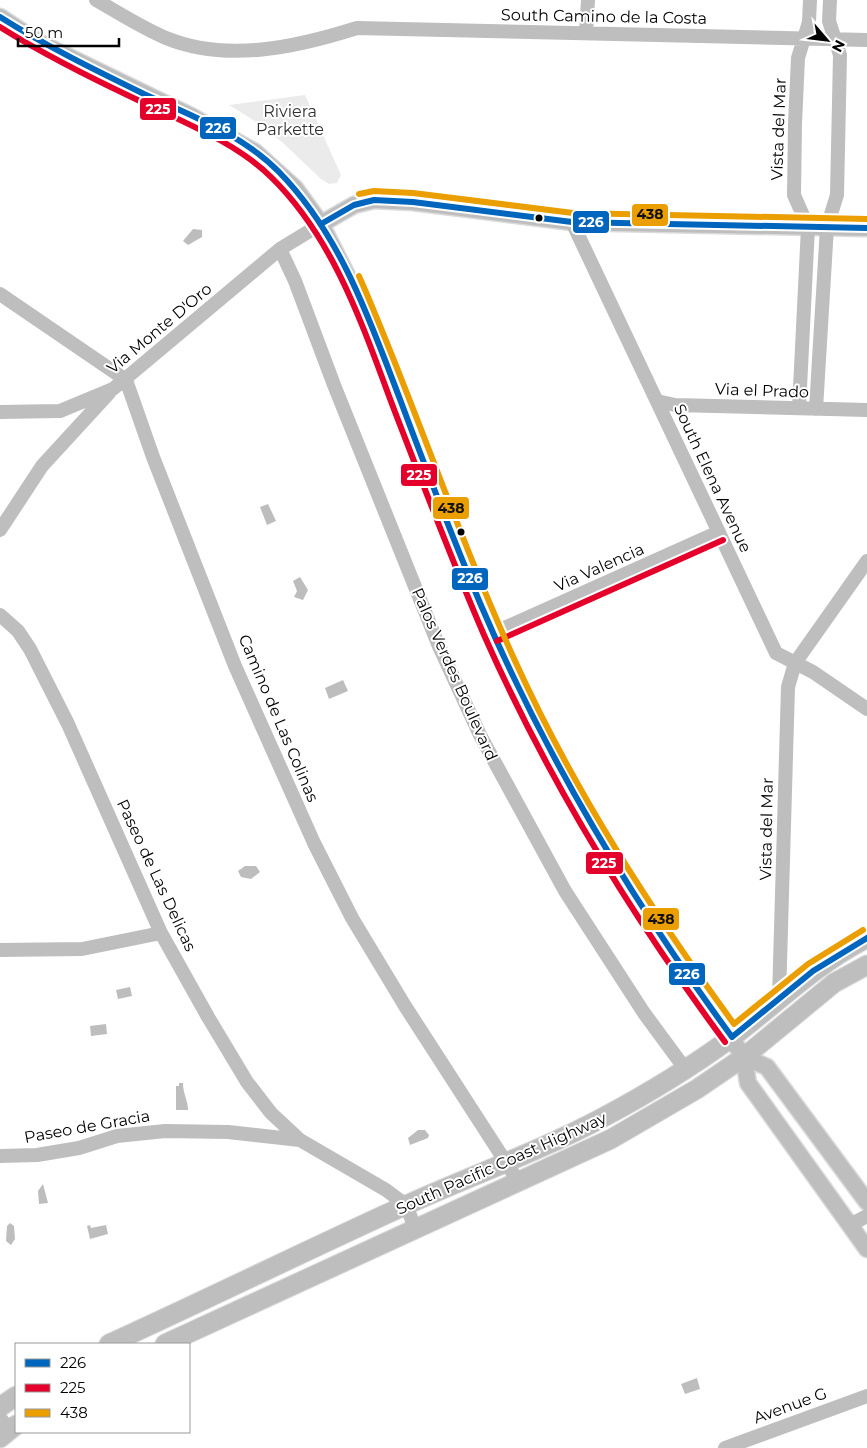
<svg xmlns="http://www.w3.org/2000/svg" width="867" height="1448" viewBox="0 0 867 1448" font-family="Montserrat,sans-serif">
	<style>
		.green { fill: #ebebeb }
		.water { fill: #bdbdbd }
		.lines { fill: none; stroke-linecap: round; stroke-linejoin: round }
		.major-casing { stroke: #dbdbdb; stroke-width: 19 }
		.highway-casing { stroke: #dbdbdb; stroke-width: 21 }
		.minor { stroke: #bebebe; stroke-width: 14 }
		.major { stroke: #bebebe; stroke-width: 16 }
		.highway { stroke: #bebebe; stroke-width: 19 }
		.bus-1-casing { stroke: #fff; stroke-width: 10 }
		.bus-2-casing { stroke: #fff; stroke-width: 10 }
		.bus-3-casing { stroke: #fff; stroke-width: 10 }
		.bus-1 { stroke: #0065bd; stroke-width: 6 }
		.bus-2 { stroke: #e4002b; stroke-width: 6 }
		.bus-3 { stroke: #eb9e00; stroke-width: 6 }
		.bus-dot { fill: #000; stroke: #fff; stroke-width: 2 }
		.labels { text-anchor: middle; stroke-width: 4; stroke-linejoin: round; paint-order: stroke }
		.street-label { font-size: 16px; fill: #000; stroke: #fff }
		.park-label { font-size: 16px; fill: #313131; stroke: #fff }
		.line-badge { stroke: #fff; stroke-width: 2 }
		.badge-label { font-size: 14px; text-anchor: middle; font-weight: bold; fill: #fff }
		.pale-badge-label { font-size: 14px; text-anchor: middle; font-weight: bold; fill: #111 }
	</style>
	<rect width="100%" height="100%" fill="#fff"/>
	<path class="green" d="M305,95L341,175L337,183L329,184L321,179L282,142L258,123L229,105Z"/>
	<path class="water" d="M193,229L202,230V237L188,245L183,241Z
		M268,504L276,521L267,525L260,507Z
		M300,577L308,590L303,600L294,597L297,591L293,581Z
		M343,680L348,691L329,699L325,688Z
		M245,866H256L260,872L251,879L241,877L238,871Z
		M130,987L132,996L118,999L116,990Z
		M106,1024L107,1034L91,1036L90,1026Z
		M179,1083H183C183,1094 188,1100 188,1110H176V1086H179Z
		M418,1130H425L429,1135L428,1138L410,1145L408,1138Z
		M43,1184L48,1203L39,1204L38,1191Z
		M10,1223L14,1226L15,1239L11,1245L6,1241L7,1226Z
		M90,1225L91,1228L106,1225L108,1234L90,1239L87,1226Z
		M697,1378L700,1389L685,1394L681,1384Z"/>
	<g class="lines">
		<g class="major-casing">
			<path id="major" d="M0,17L36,41L191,116L255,152L295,188L321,224L370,321L460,553L493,633L530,712L606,851L644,912L744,1057L748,1083L867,1249
				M321,224L354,205L374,200L413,202L572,222L867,228
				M744,1057L767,1067L867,1202"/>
		</g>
		<g class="highway-casing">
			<path id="highway" d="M109,1344C208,1299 305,1251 404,1206C470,1176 538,1152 602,1118C647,1094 690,1068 731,1038C779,1002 813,966 867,938
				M165,1344L611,1139L697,1089L744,1057L834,983L867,965
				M0,1407L16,1396
				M0,1438L16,1425"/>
		</g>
		<path class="minor" d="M96,0C119,13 142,28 166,38C227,63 297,47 357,28L867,40
			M586,33L588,0
			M572,222L776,653L813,672L867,709
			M280,249L295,281L334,385L438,644L480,735L565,891L644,1013L686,1070
			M0,294L126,380L153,457L235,666L314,843L352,918L405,1006L518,1181
			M657,401L675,405L867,410
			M799,408L808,227L794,195L795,124L798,58L809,22L810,0
			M816,409L827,227L837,195L840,55L829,21L830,0
			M0,412L60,411L113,389L280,249L321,224
			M0,530L42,466L109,393
			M0,615L18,631L30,649L68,724L161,933L208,1017L247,1082L271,1113L300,1140
			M493,633L719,532
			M0,950L82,949L161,933
			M779,998L788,687L795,663L867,561
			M0,1156L37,1155L79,1148L117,1136L165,1131L228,1132L300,1140L386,1190L406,1205L415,1228
			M850,1225L867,1216
			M0,1418L10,1430
			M725,1448L867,1396"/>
		<use href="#major" class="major"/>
		<use href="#highway" class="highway"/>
		<g class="bus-1-casing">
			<path id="bus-1" d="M0,17C46,46 95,70 144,94C190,115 243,135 279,172C341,235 370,321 401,402C426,469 452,536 480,603C546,758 632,901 732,1037L813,971L867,938
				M321,224L354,205L374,200L413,202L572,222L867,228"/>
		</g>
		<g class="bus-2-casing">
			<path id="bus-2" d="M0,27C46,56 95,80 144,103C187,124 237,143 272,178C336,241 364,330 395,412C424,487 452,561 484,635C548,780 631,915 725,1042
				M497,641L723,540"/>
		</g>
		<g class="bus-3-casing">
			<path id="bus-3" d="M359,194L374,191L413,193L573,213L867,219
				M359,276C415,404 458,537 516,663C575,792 651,910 734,1024L808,964L863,930"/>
		</g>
		<use href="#bus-1" class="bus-1"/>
		<use href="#bus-2" class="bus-2"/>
		<use href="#bus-3" class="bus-3"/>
	</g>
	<g class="bus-dot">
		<circle cx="539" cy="218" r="4.5"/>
		<circle cx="461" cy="532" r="4.5"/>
	</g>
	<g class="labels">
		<g class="street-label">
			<text transform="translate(604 16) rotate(1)" y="6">South Camino de la Costa</text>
			<text transform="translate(778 129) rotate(-88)" y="6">Vista del Mar</text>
			<text transform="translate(159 328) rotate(-40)" y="6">Via Monte D'Oro</text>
			<text transform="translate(762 390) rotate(2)" y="6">Via el Prado</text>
			<text transform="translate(713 478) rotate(65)" y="6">South Elena Avenue</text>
			<text transform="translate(599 567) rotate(-24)" y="6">Via Valencia</text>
			<text transform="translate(455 674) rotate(66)" y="6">Palos Verdes Boulevard</text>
			<text transform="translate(279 718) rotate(67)" y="6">Camino de Las Colinas</text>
			<text transform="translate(766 829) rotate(-89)" y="6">Vista del Mar</text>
			<text transform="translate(157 875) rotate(65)" y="6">Paseo de Las Delicas</text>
			<text transform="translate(87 1126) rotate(-10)" y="6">Paseo de Gracia</text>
			<text transform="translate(501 1163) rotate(-24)" y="6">South Pacific Coast Highway</text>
			<text transform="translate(790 1405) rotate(-20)" y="6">Avenue G</text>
		</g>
		<g class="park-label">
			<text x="290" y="117">Riviera<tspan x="290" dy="18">Parkette</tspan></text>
		</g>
	</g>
	<g class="line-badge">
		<rect x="139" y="97" width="38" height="24" rx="5" fill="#e4002b"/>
		<rect x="199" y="116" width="38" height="24" rx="5" fill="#0065bd"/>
		<rect x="631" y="203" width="38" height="24" rx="5" fill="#eb9e00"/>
		<rect x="572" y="210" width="38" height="24" rx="5" fill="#0065bd"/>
		<rect x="400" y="463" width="38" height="24" rx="5" fill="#e4002b"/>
		<rect x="432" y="496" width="38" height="24" rx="5" fill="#eb9e00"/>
		<rect x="451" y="567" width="38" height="24" rx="5" fill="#0065bd"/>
		<rect x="585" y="851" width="39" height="24" rx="5" fill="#e4002b"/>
		<rect x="642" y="907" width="38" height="24" rx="5" fill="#eb9e00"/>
		<rect x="668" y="962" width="38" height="24" rx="5" fill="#0065bd"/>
	</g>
	<g class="badge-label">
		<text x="158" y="114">225</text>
		<text x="218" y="133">226</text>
		<text x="591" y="227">226</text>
		<text x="419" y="480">225</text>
		<text x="470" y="583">226</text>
		<text x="604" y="868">225</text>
		<text x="687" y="979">226</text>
	</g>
	<g class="pale-badge-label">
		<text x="650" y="219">438</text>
		<text x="451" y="513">438</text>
		<text x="661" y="924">438</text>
	</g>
	<rect x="15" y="1343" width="175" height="90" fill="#ffffff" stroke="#999999"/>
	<rect x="25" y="1359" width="25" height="8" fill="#0065bd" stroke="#999999"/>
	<text x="60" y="1368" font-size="15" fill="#000000">226</text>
	<rect x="25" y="1384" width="25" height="8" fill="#e4002b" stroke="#999999"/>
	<text x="60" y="1393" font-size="15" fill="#000000">225</text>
	<rect x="25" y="1409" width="25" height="8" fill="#eb9e00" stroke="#999999"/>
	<text x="60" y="1418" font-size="15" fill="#000000">438</text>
	<g transform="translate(827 40) rotate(118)" stroke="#ffffff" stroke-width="4" paint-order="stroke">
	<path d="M0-4L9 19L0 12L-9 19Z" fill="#000000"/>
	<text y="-8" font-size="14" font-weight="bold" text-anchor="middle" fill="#000000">N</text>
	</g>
	<path d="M18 38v8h101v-8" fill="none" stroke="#000000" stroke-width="2.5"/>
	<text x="25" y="38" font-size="15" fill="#000000" stroke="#ffffff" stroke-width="4" paint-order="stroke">50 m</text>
</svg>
